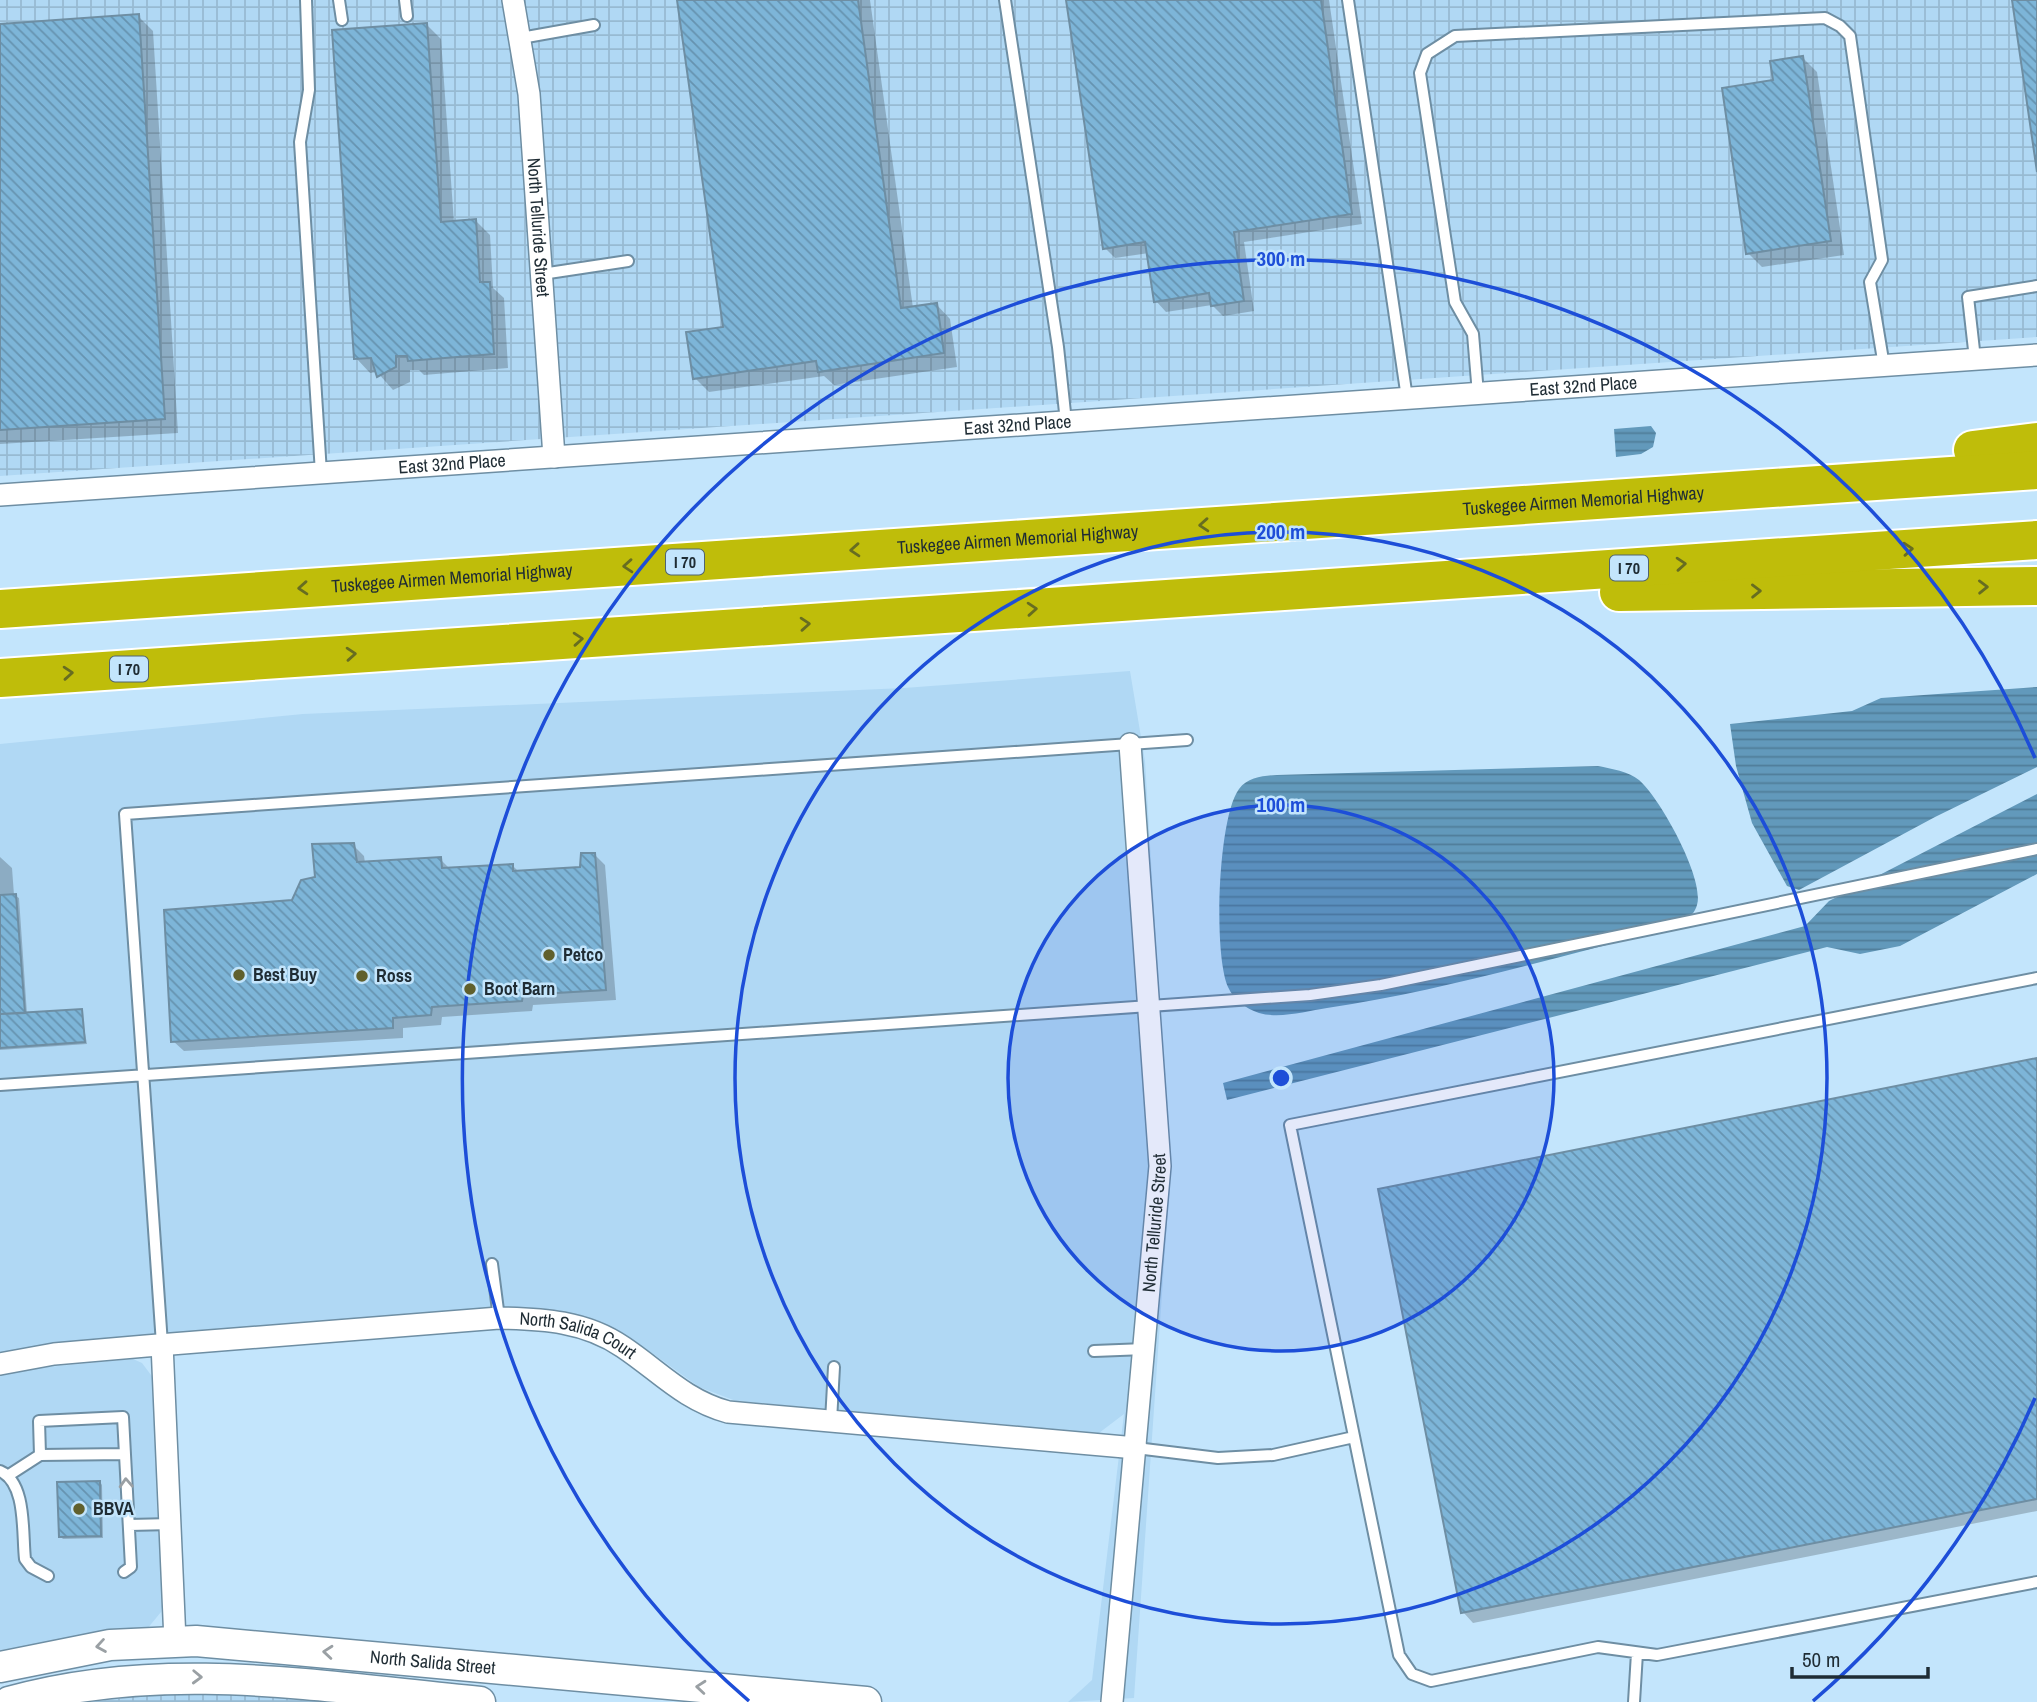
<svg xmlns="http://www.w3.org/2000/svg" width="2037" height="1702" viewBox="0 0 2037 1702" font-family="'Archivo Narrow',sans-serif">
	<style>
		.built { fill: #b0d8f4 }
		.industrial { fill: url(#industrial-grid) }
		.water { fill: url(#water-rules) }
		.shadow { fill: #0003 }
		.building { fill: url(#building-back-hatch); stroke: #6e8ea3; stroke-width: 2 }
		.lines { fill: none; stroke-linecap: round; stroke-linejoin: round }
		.lane-casing { stroke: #6e8ea3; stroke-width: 14 }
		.street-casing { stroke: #6e8ea3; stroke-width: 24 }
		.secondary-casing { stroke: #6e8ea3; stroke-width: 33 }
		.highway-casing { stroke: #fff; stroke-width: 42 }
		.lane { stroke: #fff; stroke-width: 10 }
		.street { stroke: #fff; stroke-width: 21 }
		.secondary { stroke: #fff; stroke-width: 30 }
		.highway { stroke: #bfbd0a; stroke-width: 38 }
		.oneway { stroke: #676d21 }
		.oneway2 { stroke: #9aa0a4 }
		.ring { fill: none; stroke: #1d4ed8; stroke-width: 3.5 }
		.poi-dot { fill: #60602d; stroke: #c3e5fc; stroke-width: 2.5 }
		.labels { text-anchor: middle; stroke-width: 5; stroke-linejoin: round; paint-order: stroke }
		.shield { fill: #c3e5fc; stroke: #506470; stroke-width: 2 }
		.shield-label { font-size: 16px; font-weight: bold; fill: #1f2c34 }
		.street-label { font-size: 18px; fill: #1f2c34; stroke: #c3e5fc }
		.poi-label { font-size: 18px; font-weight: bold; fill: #1f2c34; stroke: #c3e5fc; text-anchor: start }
		.centre { fill: #1d4ed8; stroke: #c3e5fc; stroke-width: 3.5 }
		.ring-label { font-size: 21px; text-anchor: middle; font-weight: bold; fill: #1d4ed8; stroke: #c3e5fc; stroke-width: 5; stroke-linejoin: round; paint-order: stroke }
	</style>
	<defs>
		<pattern id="industrial-grid" width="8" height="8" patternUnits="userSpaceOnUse" patternTransform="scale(1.75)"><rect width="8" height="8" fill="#b0d8f4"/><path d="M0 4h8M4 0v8" fill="none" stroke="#97bad2"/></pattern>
		<pattern id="water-rules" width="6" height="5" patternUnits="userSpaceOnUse" patternTransform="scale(1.75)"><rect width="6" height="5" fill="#6299bb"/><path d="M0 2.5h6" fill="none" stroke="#507d99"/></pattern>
		<pattern id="building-back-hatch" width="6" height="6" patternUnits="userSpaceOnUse" patternTransform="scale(1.75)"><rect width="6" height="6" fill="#7db5d8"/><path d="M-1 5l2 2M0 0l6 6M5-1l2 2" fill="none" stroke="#6693b0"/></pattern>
	</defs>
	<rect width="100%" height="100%" fill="#c3e5fc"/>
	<path class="built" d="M1130,671L1145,761L1170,1178L1134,1698L1068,1702L1092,1680L1124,1414L1099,1433L736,1401L699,1387L652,1353L590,1320L530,1308L470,1310L0,1357V744L303,714L904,688Z
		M133,1359L142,1363L154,1379L157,1510L163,1602L161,1612L147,1629L0,1661V1376L16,1370Z"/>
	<path class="industrial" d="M0,0H2037V337L0,476Z
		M176,1692L284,1697L342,1702H90Z"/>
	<path class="water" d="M1651,426L1656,433L1653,447L1641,454L1616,457L1614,429Z
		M2037,687V767L1935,817L1799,890L1787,886L1752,823L1736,766L1730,724L1852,711L1881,698Z
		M1598,766C1612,769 1628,771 1639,780C1660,798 1705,879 1697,905C1693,919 1680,923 1669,929C1556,957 1443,991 1327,1008C1307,1011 1280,1019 1259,1013C1245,1008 1234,1000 1228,987C1213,953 1218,817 1239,789C1248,777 1263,776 1277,775Z
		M2037,794V874L1900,946L1860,954L1827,947L1227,1100L1223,1083L1805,926L1829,901Z"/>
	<path class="shadow" d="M679,0H870L913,308L936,304L950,319L957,367L834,385L824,376L709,392L695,378L725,328Z
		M1068,0H1329L1362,224L1244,242L1254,311L1223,316L1212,305L1166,312L1156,301L1149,253L1115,258L1105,248Z
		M138,16L153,31L178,433L0,444V25Z
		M427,25L441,39L454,223L476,221L490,235L493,288L504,298L508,368L424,375L419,370H410V382L393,390L377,372L370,373L356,358Z
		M1803,58L1817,72L1844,255L1762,267L1748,253L1775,81Z
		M353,845L364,856L365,863L440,859L451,870L513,866L520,873L582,869L594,854L605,865L616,1000L533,1005L532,1011L442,1017L441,1025L403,1028V1038L184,1051L173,1041L293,902Z
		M0,857L12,868L14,895L19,898L27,1014L81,1011L87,1044L0,1050Z
		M2037,1060V1511L1473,1623L1463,1612Z
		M100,1482L102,1485L103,1538L63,1539L60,1536Z"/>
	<path class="building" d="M677,0H858L901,308L937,303L944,353L818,372L816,361L693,379L686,332L723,327Z
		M1066,0H1321L1352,214L1234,232L1244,301L1211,306L1209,293L1154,302L1145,242L1103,249Z
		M2012,0H2037V172Z
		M139,14L165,419L0,430V24Z
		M427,23L441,222L476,219L480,282H490L494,354L408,361L407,356H396V367L377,377L371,358L354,359L332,30Z
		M1803,56L1831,241L1746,254L1722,88L1773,80L1770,61Z
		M354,843L357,862L441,857L442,868L513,864V871L580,867L581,853H595L606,990L523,995L522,1001L432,1007L431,1015L393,1018V1028L171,1042L164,910L292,900L301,880L315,877L312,844Z
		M16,894L25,1013L0,1014V895Z
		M82,1009L85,1042L0,1048V1014Z
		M2037,1058V1499L1461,1613L1378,1189Z
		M100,1481L101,1536L59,1537L57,1482Z"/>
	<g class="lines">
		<g class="lane-casing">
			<path id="lane" d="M306,0L309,90L300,142L321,473
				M339,0L342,20
				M405,0L407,16
				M1005,0L1058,347L1066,422
				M1348,0L1407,398
				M521,38L594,25
				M542,274L628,261
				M1975,359L1968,297L2037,286
				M1478,394L1473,334L1455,302L1420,73L1427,54L1455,36L1825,18L1840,26L1850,36L1882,260L1870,282L1884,366
				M2037,978L1290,1125L1399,1655L1412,1674L1431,1681L1598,1647L1657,1655L2037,1582
				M0,1085L1310,995L1381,985L2037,849
				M492,1264L499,1318
				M162,1344L125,814L1187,740
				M1094,1351L1145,1349
				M831,1421L834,1367
				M1136,1448L1218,1458L1273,1455L1354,1437
				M40,1455L39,1421L123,1417L131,1567L124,1572
				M0,1471C27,1483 22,1533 25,1559L31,1567L48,1576
				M9,1475L40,1455L125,1454
				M129,1525L172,1524
				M1634,1702L1637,1653"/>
		</g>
		<g class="street-casing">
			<g id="street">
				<path id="s1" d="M513,0L529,94L554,457"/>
				<path id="s2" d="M0,495L2037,355"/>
				<path d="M162,1344L175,1641"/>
				<path id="s3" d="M0,1364L54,1354L146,1346L499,1318C543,1319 585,1321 623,1347C659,1371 684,1400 728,1412L1136,1448"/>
				<path id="s4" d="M1112,1702L1160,1166L1130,744"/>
			</g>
		</g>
		<g class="secondary-casing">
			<g id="secondary">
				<path id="s5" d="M0,1667L110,1645L196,1641L866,1702"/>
				<path d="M9,1702C165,1658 322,1687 480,1702"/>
			</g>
		</g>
		<g class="highway-casing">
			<g id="highway">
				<path d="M1973,450L2037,442"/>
				<path d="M1619,592L2037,586"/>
				<path id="s6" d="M0,609L2037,470"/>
				<path d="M0,678L2037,540"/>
			</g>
		</g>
		<use href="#lane" class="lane"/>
		<use href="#street" class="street"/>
		<use href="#secondary" class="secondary"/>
		<use href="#highway" class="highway"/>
	</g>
	<defs><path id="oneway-chevron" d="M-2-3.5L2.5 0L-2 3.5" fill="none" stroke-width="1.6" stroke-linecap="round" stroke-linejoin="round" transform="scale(1.75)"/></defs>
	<g class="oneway">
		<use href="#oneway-chevron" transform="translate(1204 525) rotate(176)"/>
		<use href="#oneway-chevron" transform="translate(1908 549) rotate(-4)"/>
		<use href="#oneway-chevron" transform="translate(855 550) rotate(176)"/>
		<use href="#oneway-chevron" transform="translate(1681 564) rotate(-4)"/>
		<use href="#oneway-chevron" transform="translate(628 566) rotate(176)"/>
		<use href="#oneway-chevron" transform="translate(1983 587) rotate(-1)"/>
		<use href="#oneway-chevron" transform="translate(303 588) rotate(176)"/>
		<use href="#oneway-chevron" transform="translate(1756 591) rotate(-1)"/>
		<use href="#oneway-chevron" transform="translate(1032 609) rotate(-4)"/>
		<use href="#oneway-chevron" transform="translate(805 624) rotate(-4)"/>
		<use href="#oneway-chevron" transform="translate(578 639) rotate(-4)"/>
		<use href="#oneway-chevron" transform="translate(351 654) rotate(-4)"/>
		<use href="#oneway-chevron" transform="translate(68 673) rotate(-4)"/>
	</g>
	<g class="oneway2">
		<use href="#oneway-chevron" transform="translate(126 1483) rotate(-93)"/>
		<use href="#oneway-chevron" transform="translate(101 1646) rotate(171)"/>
		<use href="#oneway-chevron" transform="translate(328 1652) rotate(-175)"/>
		<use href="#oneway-chevron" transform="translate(197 1677) rotate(2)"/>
		<use href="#oneway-chevron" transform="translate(701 1687) rotate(-175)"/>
	</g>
	<circle cx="1281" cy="1078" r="273" fill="#1d4ed8" fill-opacity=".12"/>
	<g class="ring">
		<circle cx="1281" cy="1078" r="273"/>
		<circle cx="1281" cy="1078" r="546"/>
		<path d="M2035 1398A819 819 0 0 1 1813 1701M749 1701A819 819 0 1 1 2035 758"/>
	</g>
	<g class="poi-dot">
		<circle cx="549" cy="955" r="7"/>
		<circle cx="239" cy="975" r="7"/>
		<circle cx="362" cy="976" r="7"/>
		<circle cx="470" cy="989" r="7"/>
		<circle cx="79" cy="1509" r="7"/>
	</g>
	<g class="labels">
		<g class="shield">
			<rect x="666" y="549.5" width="38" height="25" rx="5"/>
			<rect x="1610" y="555.5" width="38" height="25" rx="5"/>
			<rect x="110" y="656.5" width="38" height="25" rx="5"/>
		</g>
		<g class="shield-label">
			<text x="685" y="568">I 70</text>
			<text x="1629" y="574">I 70</text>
			<text x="129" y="675">I 70</text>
		</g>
		<g class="street-label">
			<text dy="6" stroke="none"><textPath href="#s1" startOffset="229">North Telluride Street</textPath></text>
			<text dy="6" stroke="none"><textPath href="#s2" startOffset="1587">East 32nd Place</textPath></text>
			<text dy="6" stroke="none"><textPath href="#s2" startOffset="1020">East 32nd Place</textPath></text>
			<text dy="6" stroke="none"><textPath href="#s2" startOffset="453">East 32nd Place</textPath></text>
			<text dy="6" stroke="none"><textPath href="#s6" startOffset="1587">Tuskegee Airmen Memorial Highway</textPath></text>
			<text dy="6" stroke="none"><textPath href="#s6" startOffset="1020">Tuskegee Airmen Memorial Highway</textPath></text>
			<text dy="6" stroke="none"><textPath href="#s6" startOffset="453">Tuskegee Airmen Memorial Highway</textPath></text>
			<text dy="6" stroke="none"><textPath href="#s4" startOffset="481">North Telluride Street</textPath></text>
			<text dy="6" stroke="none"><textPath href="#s3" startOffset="583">North Salida Court</textPath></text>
			<text dy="6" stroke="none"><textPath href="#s5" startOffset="436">North Salida Street</textPath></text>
		</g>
		<g class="poi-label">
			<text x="563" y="961">Petco</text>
			<text x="253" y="981">Best Buy</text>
			<text x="376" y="982">Ross</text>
			<text x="484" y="995">Boot Barn</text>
			<text x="93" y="1515">BBVA</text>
		</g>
	</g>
	<circle cx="1281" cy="1078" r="10" class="centre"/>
	<g class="ring-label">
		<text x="1281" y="266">300 m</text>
		<text x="1281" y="539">200 m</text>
		<text x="1281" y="812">100 m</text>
	</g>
	<path d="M1792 1667v10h136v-10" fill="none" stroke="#1f2c34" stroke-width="3.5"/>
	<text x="1802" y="1667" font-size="21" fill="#1f2c34" stroke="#c3e5fc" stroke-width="5" paint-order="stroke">50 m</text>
</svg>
